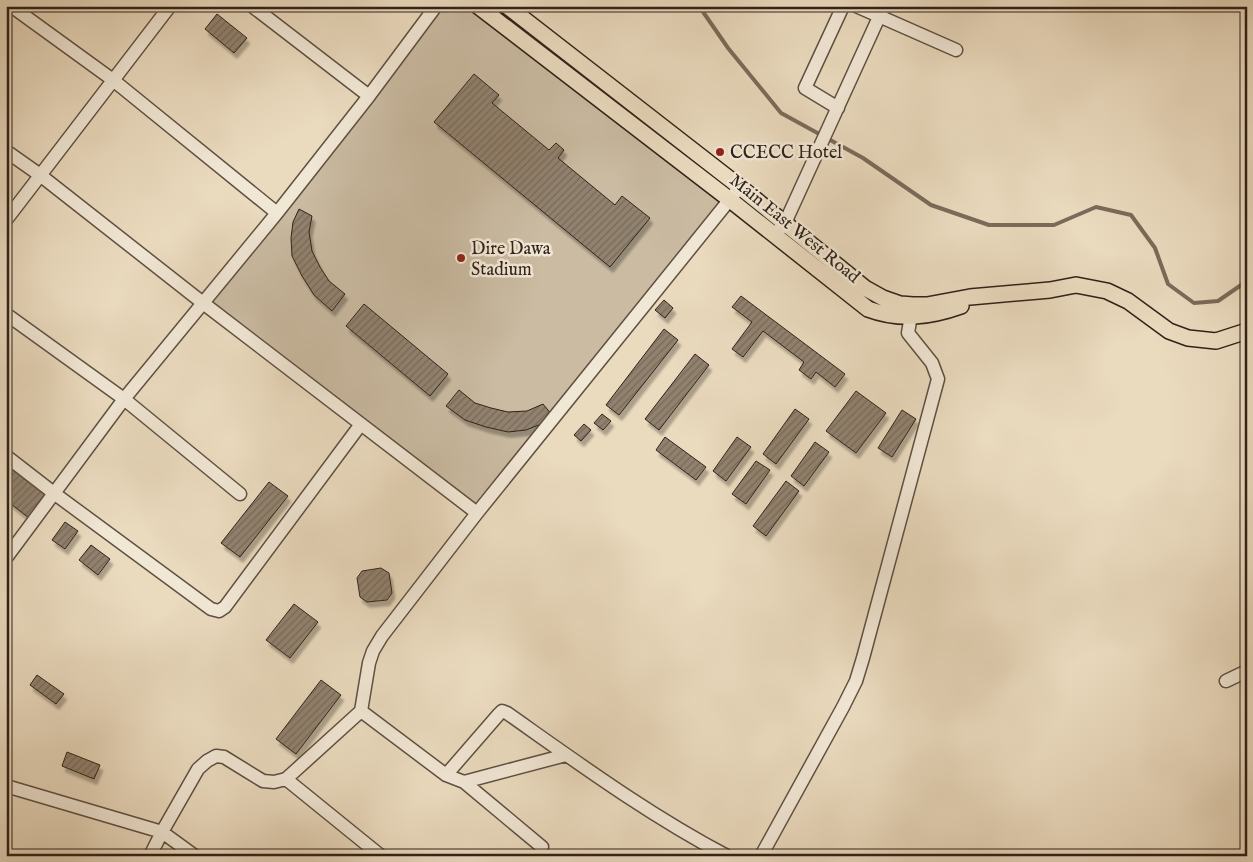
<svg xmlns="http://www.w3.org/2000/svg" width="1253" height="862" viewBox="0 0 1253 862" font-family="'IM FELL English',serif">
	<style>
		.grass { fill: #cabba2; stroke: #7d6e5e }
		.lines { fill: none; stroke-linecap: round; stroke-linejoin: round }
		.stream { stroke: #7a6b5a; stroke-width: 4 }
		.building { fill: url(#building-hatch); stroke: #302219; filter: url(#shadow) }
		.minor-casing { stroke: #5e5042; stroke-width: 15 }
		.major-casing { stroke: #302219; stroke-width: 18 }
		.minor { stroke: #f1e7d5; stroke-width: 12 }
		.major { stroke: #eadabe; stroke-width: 15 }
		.poi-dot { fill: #8f2418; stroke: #f1e7d5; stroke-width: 2 }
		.labels { text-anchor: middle; stroke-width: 5; stroke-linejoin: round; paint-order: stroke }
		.poi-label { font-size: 18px; fill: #302219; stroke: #f1e7d5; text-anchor: start }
		.street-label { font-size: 18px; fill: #302219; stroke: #f1e7d5 }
	</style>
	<defs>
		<pattern id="building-hatch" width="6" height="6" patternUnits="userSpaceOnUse" patternTransform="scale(1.25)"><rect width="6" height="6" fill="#91826f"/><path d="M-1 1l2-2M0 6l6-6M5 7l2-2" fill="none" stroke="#776a5a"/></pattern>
		<filter id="shadow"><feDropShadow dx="3" dy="5.5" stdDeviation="1" flood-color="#0004"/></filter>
	</defs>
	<rect width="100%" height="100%" fill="#eadabe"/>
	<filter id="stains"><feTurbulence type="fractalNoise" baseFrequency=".004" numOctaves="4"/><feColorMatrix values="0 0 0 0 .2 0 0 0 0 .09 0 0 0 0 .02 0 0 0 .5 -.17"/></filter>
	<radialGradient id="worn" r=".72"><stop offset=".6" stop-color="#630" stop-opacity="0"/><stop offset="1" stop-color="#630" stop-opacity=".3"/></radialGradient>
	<path class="grass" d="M436,6H478L729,199L477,513L203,303Z"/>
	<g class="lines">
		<path class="stream" d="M699,6L728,48L781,113L863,158L931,205L989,225H1054L1096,207L1131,215L1155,248L1168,284L1194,303L1218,301L1247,281"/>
	</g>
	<path class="building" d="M217,14L247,38L234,53L205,29Z
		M474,74L499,95L492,103L549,150L556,143L564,150L558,158L615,205L622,196L650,218L610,267L434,122Z
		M299,209L312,216L309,232L312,251L320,267L329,281L345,294L332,311L314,295L302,276L292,256L291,238L293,222Z
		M741,296L845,374L835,387L816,372L811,379L799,370L804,362L763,331L743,357L732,349L752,322L732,307Z
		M664,300L673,308L665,318L655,310Z
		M364,304L448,374L430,396L346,326Z
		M664,329L678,340L619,415L606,405Z
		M695,354L709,365L659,430L645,419Z
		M459,390L475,403L491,408L508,412L527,411L543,404L552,415L541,424L526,430L508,432L486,427L465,420L446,406Z
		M856,391L886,413L856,453L826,431Z
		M795,409L809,419L776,464L763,454Z
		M902,410L916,419L892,457L878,448Z
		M602,414L611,421L603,430L594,423Z
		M584,424L591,430L581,441L574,435Z
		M665,437L706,467L696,480L656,450Z
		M737,437L751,447L726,481L713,471Z
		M815,442L829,452L804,486L791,476Z
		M756,461L770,470L746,504L732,494Z
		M6,464L47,495L29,518L6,500Z
		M786,481L799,491L766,536L753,526Z
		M269,482L288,496L240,557L221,543Z
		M65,522L78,531L65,549L52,540Z
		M91,545L110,559L98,575L79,560Z
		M381,568L389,573L392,593L387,600L367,602L360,597L357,578L362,571Z
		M294,604L318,622L290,658L266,640Z
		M37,675L64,694L56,704L30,685Z
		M321,680L341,695L296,754L276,739Z
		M67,752L100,765L94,779L62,766Z"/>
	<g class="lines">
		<g class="minor-casing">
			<path id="minor" d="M11,6L113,80L277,213
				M252,6L369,96
				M856,6L956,50
				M838,108L805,88L843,6
				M6,151L40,175L203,303L477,513
				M6,220L170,6
				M779,230L785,223L884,6
				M6,314L124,399L240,494
				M6,456L55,494L211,609L219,611L225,607L361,424
				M6,558L124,399L277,213L369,96L436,6
				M1226,681L1247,671
				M361,711L446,775L464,782L542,847
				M446,775L499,714L502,711L507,713C578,763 649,815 727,856
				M286,779L381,856
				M464,782L566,755
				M6,786L162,832L195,856
				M150,856L162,832L198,769L207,761L216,756L224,757L263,781L274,782L286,779L361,711L369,663L373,651L382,636L477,513L735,193
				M761,856L843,707L856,681L863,658L938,379L932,363L908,333L912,309"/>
		</g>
		<g class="major-casing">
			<path id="major" d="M478,6L729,199L868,309C900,321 930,317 961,306
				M507,6L740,187L865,288L883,298L900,304L913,305H927L970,297L1050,290L1076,285L1107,291L1128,301L1169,331L1188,338L1216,341L1247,331"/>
		</g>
		<use href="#minor" class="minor"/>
		<use href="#major" class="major"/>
	</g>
	<g class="poi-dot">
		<circle cx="720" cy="152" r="5"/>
		<circle cx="461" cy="258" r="5"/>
	</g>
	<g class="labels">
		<g class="poi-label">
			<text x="730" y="158">CCECC Hotel</text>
			<text x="471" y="254">Dire Dawa<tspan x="471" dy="21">Stadium</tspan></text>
		</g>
		<g class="street-label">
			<text transform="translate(795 228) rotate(39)" y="6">Main East West Road</text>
		</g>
	</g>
	<rect width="1253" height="862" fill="none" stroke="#eadabe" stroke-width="25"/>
	<rect x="8" y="8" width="1238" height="847" fill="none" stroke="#302219" stroke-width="2.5"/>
	<rect x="12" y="12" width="1228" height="837" fill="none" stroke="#302219"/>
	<rect width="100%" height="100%" filter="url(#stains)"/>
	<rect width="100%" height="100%" fill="url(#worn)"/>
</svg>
